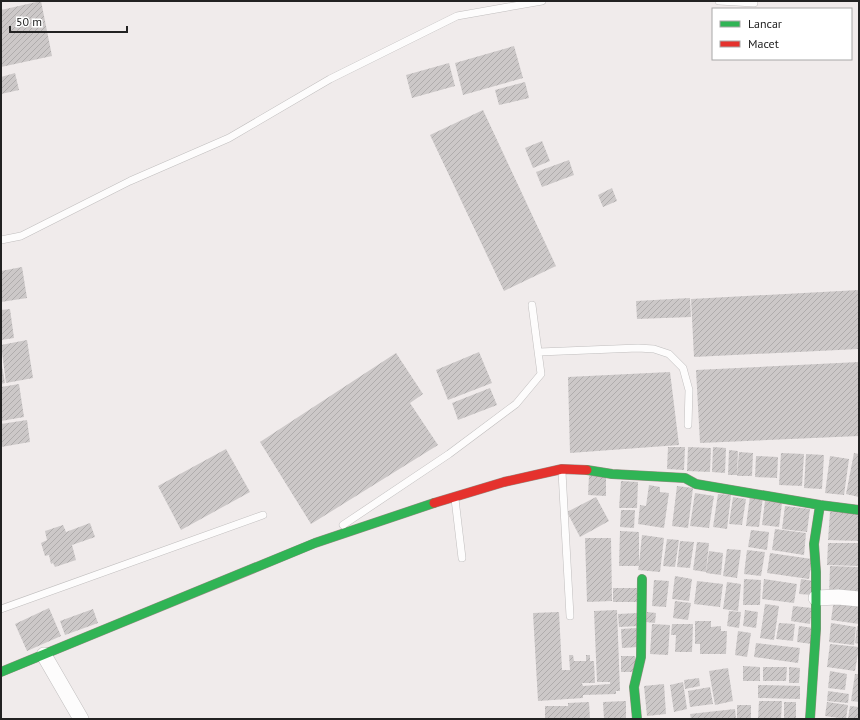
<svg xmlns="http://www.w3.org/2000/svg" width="860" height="720" viewBox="0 0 860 720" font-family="'PT Sans',sans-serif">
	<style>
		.building { fill: url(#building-hatch) }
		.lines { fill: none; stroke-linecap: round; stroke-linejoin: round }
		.lane-casing { stroke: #c0bebe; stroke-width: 8 }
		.street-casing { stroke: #c0bebe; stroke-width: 16 }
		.fast-casing { stroke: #998d84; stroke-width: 10 }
		.jam-casing { stroke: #998d84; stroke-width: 10 }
		.lane { stroke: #fdfcfc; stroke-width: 7 }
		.street { stroke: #fdfcfc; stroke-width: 15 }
		.fast { stroke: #30b455; stroke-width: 9 }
		.jam { stroke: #e5322d; stroke-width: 9 }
	</style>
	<defs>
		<pattern id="building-hatch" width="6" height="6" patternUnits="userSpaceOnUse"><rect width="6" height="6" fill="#ccc8c8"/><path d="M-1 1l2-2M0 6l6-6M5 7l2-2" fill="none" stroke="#afacac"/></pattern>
	</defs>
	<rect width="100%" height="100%" fill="#f0ebeb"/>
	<path class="building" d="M41,1L52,56L1,67V10Z
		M514,46L523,78L463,95L455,63Z
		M449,63L455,86L412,98L406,75Z
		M15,73L19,90L1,94V77Z
		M525,82L529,98L499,105L495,90Z
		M483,110L556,266L504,291L430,135Z
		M542,141L550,161L533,168L525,148Z
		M569,160L574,175L542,187L536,172Z
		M612,188L617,201L603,207L598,195Z
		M22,267L27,298L1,302V271Z
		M859,290V349L694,357L691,299Z
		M690,298L691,317L637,319L636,301Z
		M10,309L14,338L1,340V310Z
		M27,340L33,378L6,383L1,345Z
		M479,352L492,383L448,400L436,370Z
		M396,353L423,394L410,403L438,445L311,524L260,442Z
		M859,362V436L700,443L696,370Z
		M1,366H2L5,383L1,384Z
		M670,372L679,445L570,453L568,377Z
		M19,384L24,417L1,421V387Z
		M490,388L497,405L458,420L452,403Z
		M27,420L30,442L1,447V424Z
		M668,447H685L684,470L667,469Z
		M688,447L711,448L710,472L687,471Z
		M713,447L726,448L725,473L712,472Z
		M226,449L250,492L181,530L158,486Z
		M729,450L738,451L737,475H728Z
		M739,452L753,453L752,476H737Z
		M781,453L804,454L802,486L779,485Z
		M854,453L859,454V497L846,494Z
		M806,454L824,455L822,489L804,488Z
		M756,456L778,457L777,478L755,477Z
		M830,456L849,459L844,495L825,493Z
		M589,476H606V496L588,495Z
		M621,481L638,482L637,508H619Z
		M649,485L660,487V492L669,493L664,528L638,524L640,505L646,506Z
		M677,486L693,488L688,528L672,526Z
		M695,493L714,496L709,528L690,526Z
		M718,494L731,495L727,529L713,527Z
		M750,496L763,497L759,527L746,526Z
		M596,497L609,521L580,537L567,512Z
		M733,497L746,499L742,525L729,524Z
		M765,501L782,503L779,527L762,525Z
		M785,506L810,509L807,532L782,529Z
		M621,510H635L634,528L620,527Z
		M830,512L859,513V541L828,540Z
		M90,523L95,537L72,545L76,560L55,567L53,563L51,564L49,555L45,556L41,543L47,540L45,531L63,525L66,532Z
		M775,529L806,533L804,555L772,550Z
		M751,530L769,532L767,550L748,547Z
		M620,531L639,532V564L642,535L664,538L660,572L638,570L639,566H619Z
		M585,538H611L612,601L587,602Z
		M667,539L679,540L675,567L663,566Z
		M680,541L694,542L690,568L677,567Z
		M697,542L709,543L706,572L693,570Z
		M828,543H859V566L827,565Z
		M727,549L741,550L737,578L723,576Z
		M747,550L765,552L761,576L744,574Z
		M709,551L723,553L721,575L706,573Z
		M770,553L812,559L809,579L767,573Z
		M830,566L859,567V596L829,595Z
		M675,576L692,579L689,601L672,599Z
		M744,579L761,580L760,605H743Z
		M764,579L797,584L794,603L762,599Z
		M801,579L814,581L813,595L799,594Z
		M654,580L669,581L666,607L652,606Z
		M697,581L723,584L720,607L694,604Z
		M727,582L741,584L738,611L723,609Z
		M613,588H638V602H613Z
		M834,599L859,602V624L831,620Z
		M675,601L691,603L688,620L673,618Z
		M765,604L779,606L774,640L760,638Z
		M793,606L812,608L810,624L791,621Z
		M49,608L61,636L27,651L15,624Z
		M93,609L98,623L65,635L60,621Z
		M617,610L620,691H616V694L583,695V698L538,701L533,613L559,612L562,670H570L569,655H573L574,661H586V655H590V661H594L595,683H582L583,686L610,684V682H597L594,611Z
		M745,610L758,612L756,628L743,626Z
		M729,611L741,612L739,628L727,626Z
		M647,612L656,613L655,623L646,622Z
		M638,613L639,626L619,627L618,614Z
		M695,621H711V627L721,626V631H727L726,654H700V644H695Z
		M779,623L795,624L793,641L776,639Z
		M831,623L856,627L854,645L829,642Z
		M652,624L670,625L668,655L650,654Z
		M672,624H693L692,652H675L676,635H671Z
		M799,626L814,628L812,644L797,642Z
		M857,626H859V644L855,643Z
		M637,628L638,647L622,648L621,629Z
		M738,631L751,633L747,657L735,655Z
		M756,643L800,648L798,663L754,657Z
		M830,644L859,647L855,671L827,667Z
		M621,656H635V672H621Z
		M743,666L760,667V681H743Z
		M763,667H787L786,681H763Z
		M789,667L800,668L799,683H789Z
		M728,668L733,701L715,705L709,671Z
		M830,671L847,674L845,690L828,688Z
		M855,674H859V702L851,701Z
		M699,678L700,686L685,689L684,680Z
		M683,682L687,709L674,712L670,685Z
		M664,684L666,714L647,716L644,686Z
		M758,685L800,686V699L758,698Z
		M710,687L713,704L690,707L688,691Z
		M828,691L849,694L848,703L827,701Z
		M626,701V719H604L603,702Z
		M759,701H782L781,719H758Z
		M589,702L590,719H545V706H568V703Z
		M784,702H796V719H784Z
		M827,702L848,705L846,719L825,716Z
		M737,705H751V719H737Z
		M850,706L859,707V719H848Z
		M735,709L736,719H691L690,714Z"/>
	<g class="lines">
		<g class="lane-casing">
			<path id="lane" d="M719,1L754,3
				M1,240L21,236L130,181L229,138L330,79L457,16L542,1
				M539,352L638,348L654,349L669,354L683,368L689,390L688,425
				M562,472L570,616
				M455,499L462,558
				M343,525L449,454L516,404L541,374L532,305
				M1,609L263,515"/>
		</g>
		<g class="street-casing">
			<path id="street" d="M816,598L838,597L859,599
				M44,655L81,719"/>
		</g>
		<g class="fast-casing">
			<path id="fast" d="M587,470L612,474L685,478L696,484L820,505L859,510
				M1,672L315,543L434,503
				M637,719L634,687L641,657L642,579
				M810,719L816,629V572L814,544L820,505"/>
		</g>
		<g class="jam-casing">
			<path id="jam" d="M434,503L504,482L562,469L587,470"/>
		</g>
		<use href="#lane" class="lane"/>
		<use href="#street" class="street"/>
		<use href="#fast" class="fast"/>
		<use href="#jam" class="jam"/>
	</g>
	<rect width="860" height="720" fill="none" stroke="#222222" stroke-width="4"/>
	<rect x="712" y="8" width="140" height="52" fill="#ffffff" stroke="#a7a7a7"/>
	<rect x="720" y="21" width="20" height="6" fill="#30b455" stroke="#a7a7a7"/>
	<text x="748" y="28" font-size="12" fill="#222222">Lancar</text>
	<rect x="720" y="41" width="20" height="6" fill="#e5322d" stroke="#a7a7a7"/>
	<text x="748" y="48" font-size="12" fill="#222222">Macet</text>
	<path d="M10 26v6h117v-6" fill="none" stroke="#222222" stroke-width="2"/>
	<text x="16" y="26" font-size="12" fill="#222222" stroke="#ffffff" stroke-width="3" paint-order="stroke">50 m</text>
</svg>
